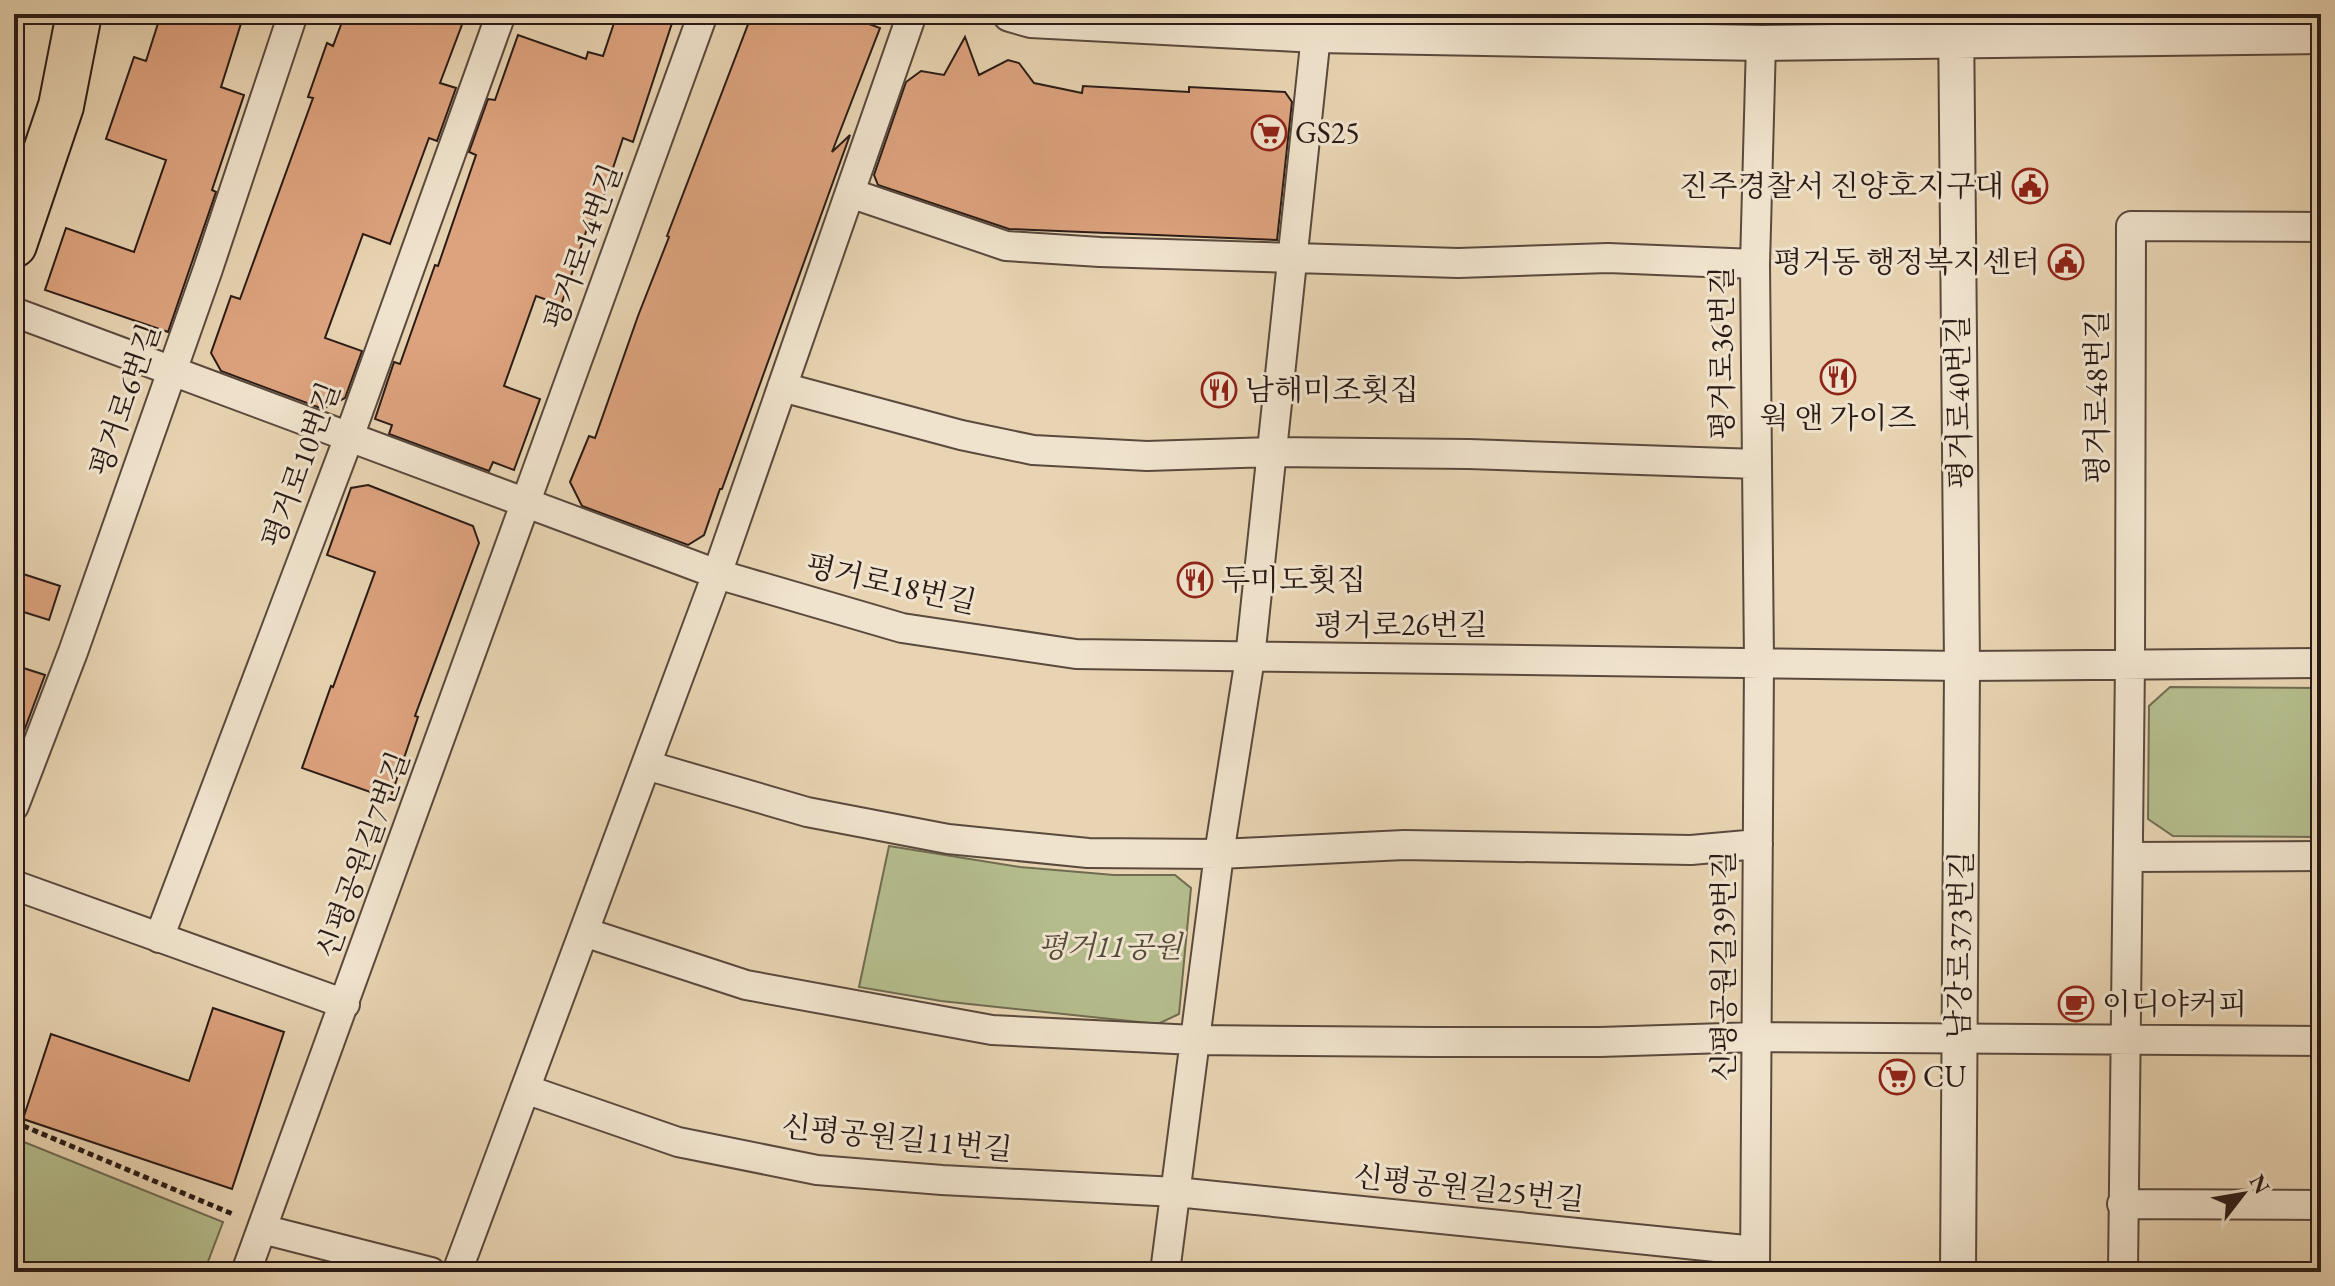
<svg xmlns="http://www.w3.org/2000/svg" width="2335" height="1286" viewBox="0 0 2335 1286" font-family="'EB Garamond','Noto Serif KR',serif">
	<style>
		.green { fill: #b5bd8d; stroke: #706c52; stroke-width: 2 }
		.building { fill: #dda37e; stroke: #2a1b16; stroke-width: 2 }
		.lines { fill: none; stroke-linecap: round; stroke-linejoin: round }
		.minor-casing { stroke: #5a493d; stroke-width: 32 }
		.tertiary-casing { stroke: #5a493d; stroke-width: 38 }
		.primary-casing { stroke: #2a1b16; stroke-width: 48 }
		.path { stroke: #2a1b16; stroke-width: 5; stroke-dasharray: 6 4; stroke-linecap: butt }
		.minor { stroke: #f0e3cd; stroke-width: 28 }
		.tertiary { stroke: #f0e3cd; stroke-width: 34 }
		.primary { stroke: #e8d4b2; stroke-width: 44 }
		.labels { text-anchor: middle; stroke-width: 6; stroke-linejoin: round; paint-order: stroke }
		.poi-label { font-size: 30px; fill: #2a1b16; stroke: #f0e3cd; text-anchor: start }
		.street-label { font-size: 30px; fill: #2a1b16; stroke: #f0e3cd }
		.park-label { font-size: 30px; font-style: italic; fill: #544c3a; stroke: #f0e3cd }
	</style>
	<rect width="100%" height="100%" fill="#e8d4b2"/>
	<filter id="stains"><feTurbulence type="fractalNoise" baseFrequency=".0025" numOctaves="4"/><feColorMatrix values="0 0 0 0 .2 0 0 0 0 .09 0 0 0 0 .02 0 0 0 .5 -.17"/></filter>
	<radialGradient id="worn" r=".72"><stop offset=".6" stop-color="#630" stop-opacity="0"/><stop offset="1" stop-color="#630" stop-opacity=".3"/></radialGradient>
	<path class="green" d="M2170,687L2321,688V837L2173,836L2148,819L2149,706Z
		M889,846L1020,867L1114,875H1175L1191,888L1179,1014L1158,1024L941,1001L859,987Z
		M14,1138L223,1222L204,1272H14Z"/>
	<path class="building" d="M161,14H244L221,87L244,95L212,190L216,192L168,332L45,290L66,228L134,252L166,160L106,139L134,57L146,61Z
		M345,14H466L440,83L456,88L437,141L429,138L390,244L363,234L325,338L362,351L345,398L323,409L221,371L211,353L231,296L240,299L313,98L308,97L327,43L333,46Z
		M617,14H675L633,142L623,138L595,222L590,220L561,305L536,296L504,386L540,399L514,470L493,462L489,471L389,434L392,425L375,419L394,362L400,364L435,265L438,266L476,155L469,152L488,99L495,100L518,35L586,59L588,52L603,56Z
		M752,14H842L880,28L832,152L850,135L722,489H720L704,535L688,545L582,506L570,482L589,436L595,438L638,316L669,237L667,236Z
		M965,37L979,75L1008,60L1019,63L1034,83L1082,93L1083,86L1189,92V87L1285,92L1292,102L1277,240L1009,229L878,185L874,175L906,82L921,71L944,75Z
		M368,485L473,526L479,543L415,716L418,717L390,799L302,768L331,686L333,687L375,572L327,555L351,488Z
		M14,571L60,586L49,620L14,609Z
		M14,665L45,675L15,755H14Z
		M213,1008L284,1032L232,1189L23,1119L51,1034L189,1081Z"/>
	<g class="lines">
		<g class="minor-casing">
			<path id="minor" d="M850,193L1006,246L1100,252L1458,263L1608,258L1755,264
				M14,312L717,574L902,628L1076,654L1962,666L2321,663
				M782,387L961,435L1033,450L1147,456L1272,452L1469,454L1757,464
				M646,765L807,812L948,839L1088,853L1219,854L1404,845L1691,850L1758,844
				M14,806L73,652L208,269L293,14
				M2129,857L2321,856
				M14,885L345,1004
				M584,932L746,985L992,1030L1195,1040L1433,1042H1600L1757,1037L2321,1041
				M159,938L349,437L501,14
				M525,1089L678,1142L817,1170L942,1180L1176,1192L1755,1251
				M2122,1204L2321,1205
				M262,1229L431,1272
				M246,1272L703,14
				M457,1272L717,574L912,14
				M1165,1272L1219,854L1250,658L1316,35
				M1755,1272L1759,661L1755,264L1761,43
				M2123,1272L2130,663L2131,226L2321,227"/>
		</g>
		<g class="tertiary-casing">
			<path id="tertiary" d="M1010,14L1031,20L1316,35L1761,43L2321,36
				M1956,14L1962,666L1958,1272"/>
		</g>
		<g class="primary-casing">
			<path id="primary" d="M14,245L61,106L79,14"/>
		</g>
		<path class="path" d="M14,1122L235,1215"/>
		<use href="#minor" class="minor"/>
		<use href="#tertiary" class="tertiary"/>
		<use href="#primary" class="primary"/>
	</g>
	<defs>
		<g id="supermarket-ring" transform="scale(1.8)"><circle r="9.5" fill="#f0e3cd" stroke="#8f2418" stroke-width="1.5"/><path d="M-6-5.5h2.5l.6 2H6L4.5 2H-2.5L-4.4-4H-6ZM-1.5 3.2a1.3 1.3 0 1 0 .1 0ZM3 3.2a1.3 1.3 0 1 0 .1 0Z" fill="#8f2418"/></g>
		<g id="civic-ring" transform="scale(1.8)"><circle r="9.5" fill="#f0e3cd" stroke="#8f2418" stroke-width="1.5"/><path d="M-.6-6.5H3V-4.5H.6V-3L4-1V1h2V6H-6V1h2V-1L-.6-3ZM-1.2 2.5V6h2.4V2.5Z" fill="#8f2418"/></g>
		<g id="restaurant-ring" transform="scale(1.8)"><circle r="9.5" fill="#f0e3cd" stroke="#8f2418" stroke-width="1.5"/><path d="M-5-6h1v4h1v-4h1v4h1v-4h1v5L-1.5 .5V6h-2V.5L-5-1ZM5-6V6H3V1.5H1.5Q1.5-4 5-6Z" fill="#8f2418"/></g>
		<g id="cafe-ring" transform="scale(1.8)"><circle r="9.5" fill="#f0e3cd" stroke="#8f2418" stroke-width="1.5"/><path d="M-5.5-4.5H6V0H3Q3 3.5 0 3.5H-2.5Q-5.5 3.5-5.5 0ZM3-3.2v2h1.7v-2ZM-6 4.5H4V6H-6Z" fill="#8f2418"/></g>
	</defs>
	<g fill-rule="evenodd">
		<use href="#supermarket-ring" x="1269" y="133"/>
		<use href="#civic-ring" x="2030" y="186"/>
		<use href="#civic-ring" x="2066" y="262"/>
		<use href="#restaurant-ring" x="1838" y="377"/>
		<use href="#restaurant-ring" x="1219" y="390"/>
		<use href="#restaurant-ring" x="1195" y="580"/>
		<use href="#cafe-ring" x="2076" y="1004"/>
		<use href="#supermarket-ring" x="1897" y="1077"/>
	</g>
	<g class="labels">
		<g class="poi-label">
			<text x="1295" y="143">GS25</text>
			<text x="2004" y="196" text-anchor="end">진주경찰서 진양호지구대</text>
			<text x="2040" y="272" text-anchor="end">평거동 행정복지센터</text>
			<text x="1245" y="400">남해미조횟집</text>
			<text x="1838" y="428" text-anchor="middle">웍 앤 가이즈</text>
			<text x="1221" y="590">두미도횟집</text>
			<text x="2102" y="1014">이디야커피</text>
			<text x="1923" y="1087">CU</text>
		</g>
		<g class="street-label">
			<text transform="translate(583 247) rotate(-70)" y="10">평거로14번길</text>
			<text transform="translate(1722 353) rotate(-90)" y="10">평거로36번길</text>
			<text transform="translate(2097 397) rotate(-90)" y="10">평거로48번길</text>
			<text transform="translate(125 400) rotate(-71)" y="10">평거로6번길</text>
			<text transform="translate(1959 402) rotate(-91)" y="10">평거로40번길</text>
			<text transform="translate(301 465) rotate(-70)" y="10">평거로10번길</text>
			<text transform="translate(891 584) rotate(13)" y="10">평거로18번길</text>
			<text x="1401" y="635">평거로26번길</text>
			<text transform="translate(363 855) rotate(-70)" y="10">신평공원길7번길</text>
			<text transform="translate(1960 945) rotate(-89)" y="10">남강로373번길</text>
			<text transform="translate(1724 966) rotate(-90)" y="10">신평공원길39번길</text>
			<text transform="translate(897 1138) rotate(6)" y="10">신평공원길11번길</text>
			<text transform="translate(1469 1188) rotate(6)" y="10">신평공원길25번길</text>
		</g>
		<g class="park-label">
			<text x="1110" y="957">평거11공원</text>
		</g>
	</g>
	<rect width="2335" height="1286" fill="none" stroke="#e8d4b2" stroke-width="48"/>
	<rect x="16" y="16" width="2303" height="1254" fill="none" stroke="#2a1b16" stroke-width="4"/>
	<rect x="24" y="24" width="2287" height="1238" fill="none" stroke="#2a1b16" stroke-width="2"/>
	<g transform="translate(2243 1194) rotate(59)" stroke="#f0e3cd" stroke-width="6" paint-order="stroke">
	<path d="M0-6L14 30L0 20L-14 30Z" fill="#2a1b16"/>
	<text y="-12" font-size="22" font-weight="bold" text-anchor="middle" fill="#2a1b16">N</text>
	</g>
	<rect width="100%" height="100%" filter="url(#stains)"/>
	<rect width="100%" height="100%" fill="url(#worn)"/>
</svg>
